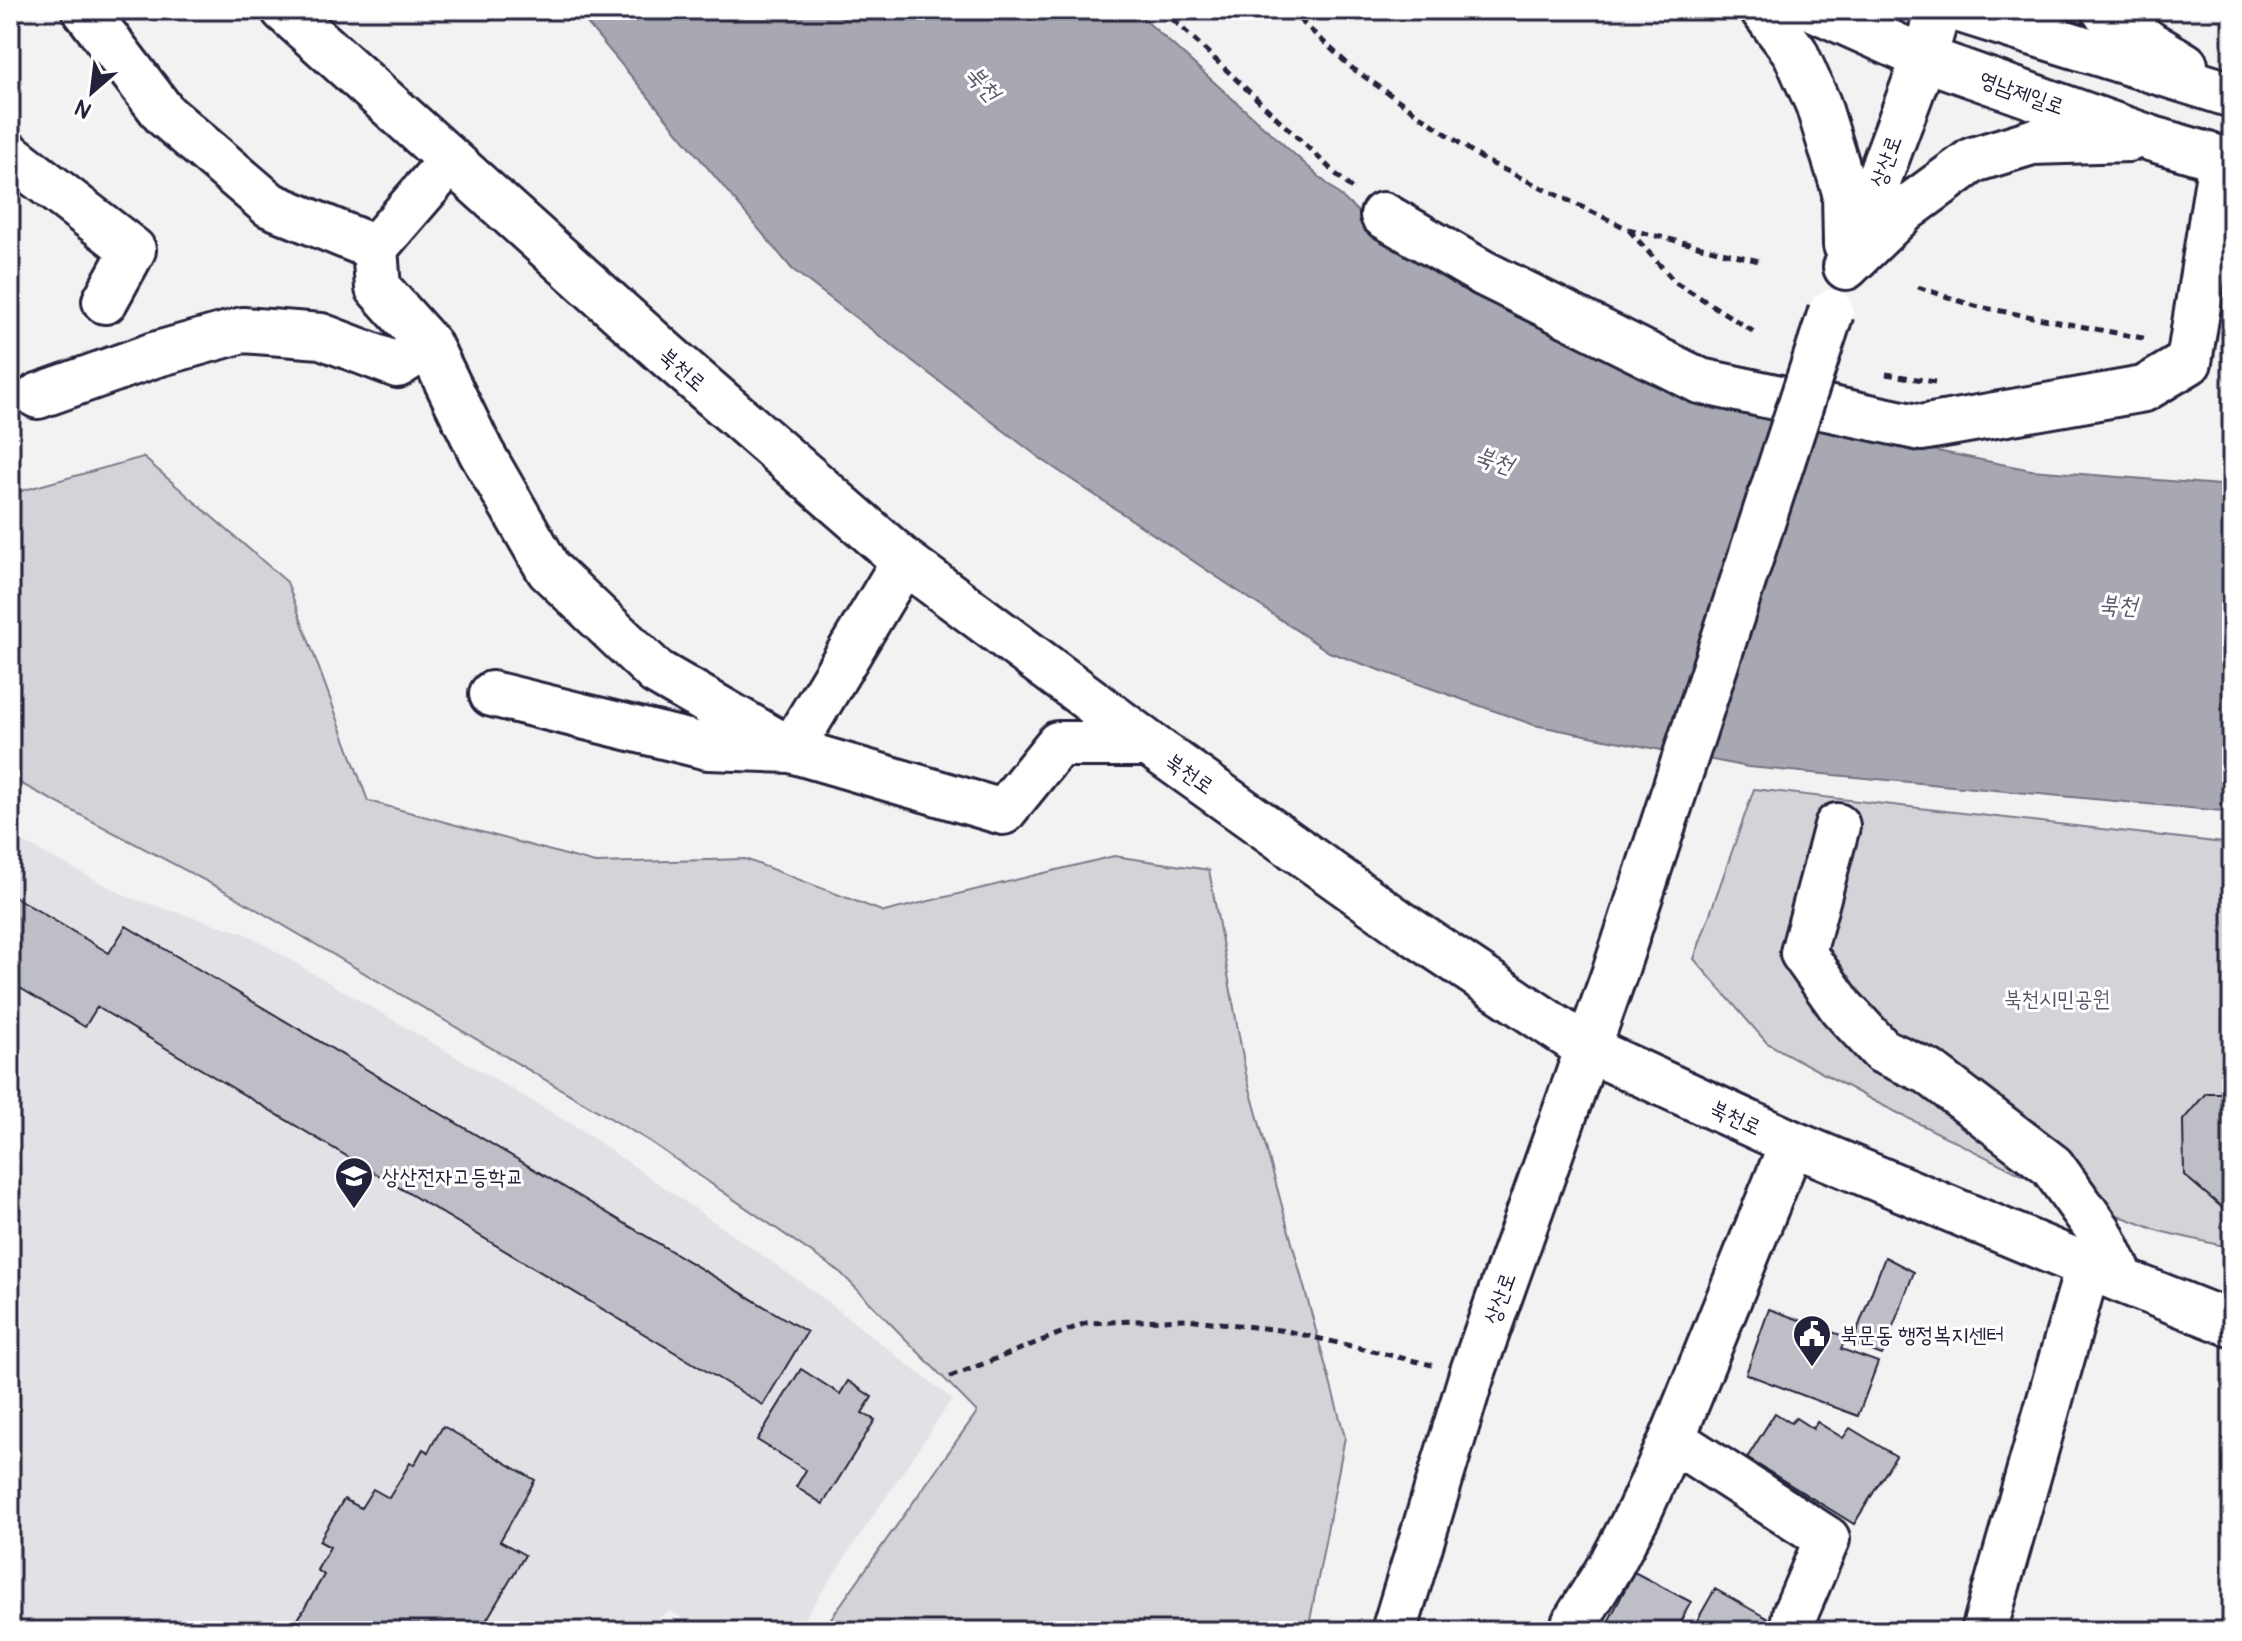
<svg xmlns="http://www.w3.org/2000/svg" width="2242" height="1641" viewBox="0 0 2242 1641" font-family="Pangolin,'Poor Story',sans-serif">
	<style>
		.built { fill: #e2e2e6 }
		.green { fill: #d3d3d8; stroke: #7a7a8a; stroke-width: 2 }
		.water { fill: #a8a8b2; stroke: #727282; stroke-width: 2 }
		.building { fill: #bebec6; stroke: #22223b; stroke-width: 2 }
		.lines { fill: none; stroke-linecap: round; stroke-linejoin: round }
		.minor-casing { stroke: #22223b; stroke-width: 50 }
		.path { stroke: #22223b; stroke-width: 5; stroke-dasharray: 8 6; stroke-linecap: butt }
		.minor { stroke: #fff; stroke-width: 44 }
		.minor-bridge-casing { stroke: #22223b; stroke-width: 50; stroke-linecap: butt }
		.minor-bridge { stroke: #fff; stroke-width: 44 }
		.labels { text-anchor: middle; stroke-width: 6; stroke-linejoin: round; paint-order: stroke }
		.street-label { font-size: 22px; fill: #22223b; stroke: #fff }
		.park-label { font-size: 22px; fill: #57576a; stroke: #fff }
		.poi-label { font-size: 22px; fill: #22223b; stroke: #fff; text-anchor: start }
		.water-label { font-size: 24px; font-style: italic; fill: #58586b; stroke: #fff }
	</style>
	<rect width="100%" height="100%" fill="#f2f2f3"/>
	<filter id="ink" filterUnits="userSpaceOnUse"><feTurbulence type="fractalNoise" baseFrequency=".0125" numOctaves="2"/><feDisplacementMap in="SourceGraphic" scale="16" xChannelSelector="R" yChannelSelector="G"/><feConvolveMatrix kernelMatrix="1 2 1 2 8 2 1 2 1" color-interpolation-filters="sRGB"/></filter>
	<g filter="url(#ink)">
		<path class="built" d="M10,835L130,898L244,933L580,1129L815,1292L952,1399L801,1623L785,1631H702L671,1611L636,1631H10Z"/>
		<path class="green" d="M143,457L287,582L368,801L595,863L745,859L884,912L1114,856L1209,870L1246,1074L1345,1437L1308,1631H822L977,1412L841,1273L649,1141L227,892L10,778V494Z
			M1754,789L2232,844V1248L2159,1231L2052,1190L1874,1101L1767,1043L1694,959Z"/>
		<path class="water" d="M576,10H1137L1145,20L1364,217L1517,317L1710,405L2031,470L2232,486V812L1748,767L1534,725L1329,652L1041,459L792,269Z"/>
		<path class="building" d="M10,894L109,953L126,926L807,1332L763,1405L97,1007L85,1027L10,982Z
			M2206,1093H2232V1216L2184,1175L2183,1120Z
			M1885,1257L1914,1272L1882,1355L1852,1344Z
			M1769,1309L1846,1337L1841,1349L1878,1362L1858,1416L1746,1374Z
			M801,1369L840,1394L848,1381L872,1397L862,1413L875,1420L823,1504L796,1487L806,1470L757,1440Z
			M1775,1413L1791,1423L1796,1418L1813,1429L1817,1422L1843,1438L1850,1428L1896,1456L1854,1524L1747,1458Z
			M443,1426L535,1480L500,1541L525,1555L480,1631H314L297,1621L324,1575L317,1570L330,1547L319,1541L344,1499L361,1508L373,1489L389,1498L410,1463L414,1465L423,1449L428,1452Z
			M1634,1572L1691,1602L1675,1631H1629L1609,1620Z
			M1715,1589L1779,1625L1775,1631H1691Z"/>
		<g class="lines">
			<g class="minor-casing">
				<path id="minor" d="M85,10L165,115L270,205L375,248
					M284,10L667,355L904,561L1149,744L1407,928L1588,1049L1792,1143L2123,1281L2232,1324
					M1763,10L1795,52L1818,104L1845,192L1846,245
					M1817,10L1924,58L2153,139L2232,162
					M1960,10L2232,95
					M2104,10L2150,44L2185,65
					M10,155L133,250L105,301
					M450,161L375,248L378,288L429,345L481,452L549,570L656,672L791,750L904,561
					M1383,215L1483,273L1700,381L1921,428L2144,389L2189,362L2221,160
					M1850,256L1924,58L1938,10
					M1846,267L1906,209L1973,160L2032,142L2129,139
					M38,396L154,355L243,330L321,336L397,365L429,345
					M492,694L708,747L791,750L1003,812L1058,744H1149
					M1837,826L1803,953L1842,1008L1882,1051L1929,1072L2052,1166L2099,1231L2123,1281
					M1672,1439L1827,1539L1795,1614L1792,1631
					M1574,1624L1612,1563L1639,1512L1672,1439L1792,1143
					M1394,1631L1472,1374L1616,969
					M1984,1631L2088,1266"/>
			</g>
			<path class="path" d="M1163,10L1354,191
				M1289,10L1352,68L1484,160L1628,229L1763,262
				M1629,230L1674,281L1754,332
				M1918,287L1975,306L2148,339
				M1886,374L1935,382
				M950,1377L1086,1323L1187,1319L1287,1331L1432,1365"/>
			<use href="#minor" class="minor"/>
			<g class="minor-bridge-casing">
				<path id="minor-bridge" d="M1616,969L1831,312"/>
			</g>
			<use href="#minor-bridge" class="minor-bridge"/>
		</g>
	</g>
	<defs>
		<g id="school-pin" transform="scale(2)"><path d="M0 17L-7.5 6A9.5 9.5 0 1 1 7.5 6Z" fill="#22223b" stroke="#fff"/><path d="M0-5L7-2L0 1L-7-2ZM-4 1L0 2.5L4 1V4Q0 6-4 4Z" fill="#fff"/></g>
		<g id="civic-pin" transform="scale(2)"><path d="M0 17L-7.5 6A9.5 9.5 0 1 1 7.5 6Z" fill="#22223b" stroke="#fff"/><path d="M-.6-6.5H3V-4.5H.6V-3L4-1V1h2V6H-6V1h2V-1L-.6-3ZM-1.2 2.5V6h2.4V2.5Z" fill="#fff"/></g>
	</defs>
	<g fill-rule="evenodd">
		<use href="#school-pin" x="354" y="1176"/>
		<use href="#civic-pin" x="1812" y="1334"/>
	</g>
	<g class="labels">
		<g class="street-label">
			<text transform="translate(2022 92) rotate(20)" y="8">영남제일로</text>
			<text transform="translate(1885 161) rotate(-70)" y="8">상산로</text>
			<text transform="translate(683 369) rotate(41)" y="8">북천로</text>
			<text transform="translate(1190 773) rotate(35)" y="8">북천로</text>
			<text transform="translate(1736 1117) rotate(25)" y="8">북천로</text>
			<text transform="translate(1499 1298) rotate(-70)" y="8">상산로</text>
		</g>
		<g class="park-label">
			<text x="2057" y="1006">북천시민공원</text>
		</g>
		<g class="poi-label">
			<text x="382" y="1184">상산전자고등학교</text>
			<text x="1840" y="1342">북문동 행정복지센터</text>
		</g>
		<g class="water-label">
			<text transform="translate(983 83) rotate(48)" y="8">북천</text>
			<text transform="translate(1494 460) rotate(19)" y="8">북천</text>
			<text transform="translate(2118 605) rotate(3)" y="8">북천</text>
		</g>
	</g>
	<rect width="2242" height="1641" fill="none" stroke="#fff" stroke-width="40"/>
	<rect x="20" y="20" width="2202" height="1601" fill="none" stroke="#22223b" stroke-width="3" filter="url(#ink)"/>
	<g transform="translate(92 92) rotate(208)" stroke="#ffffff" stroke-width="6" paint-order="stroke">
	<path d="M0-6L14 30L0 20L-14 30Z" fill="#22223b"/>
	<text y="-12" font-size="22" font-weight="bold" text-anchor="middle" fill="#22223b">N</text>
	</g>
</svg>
